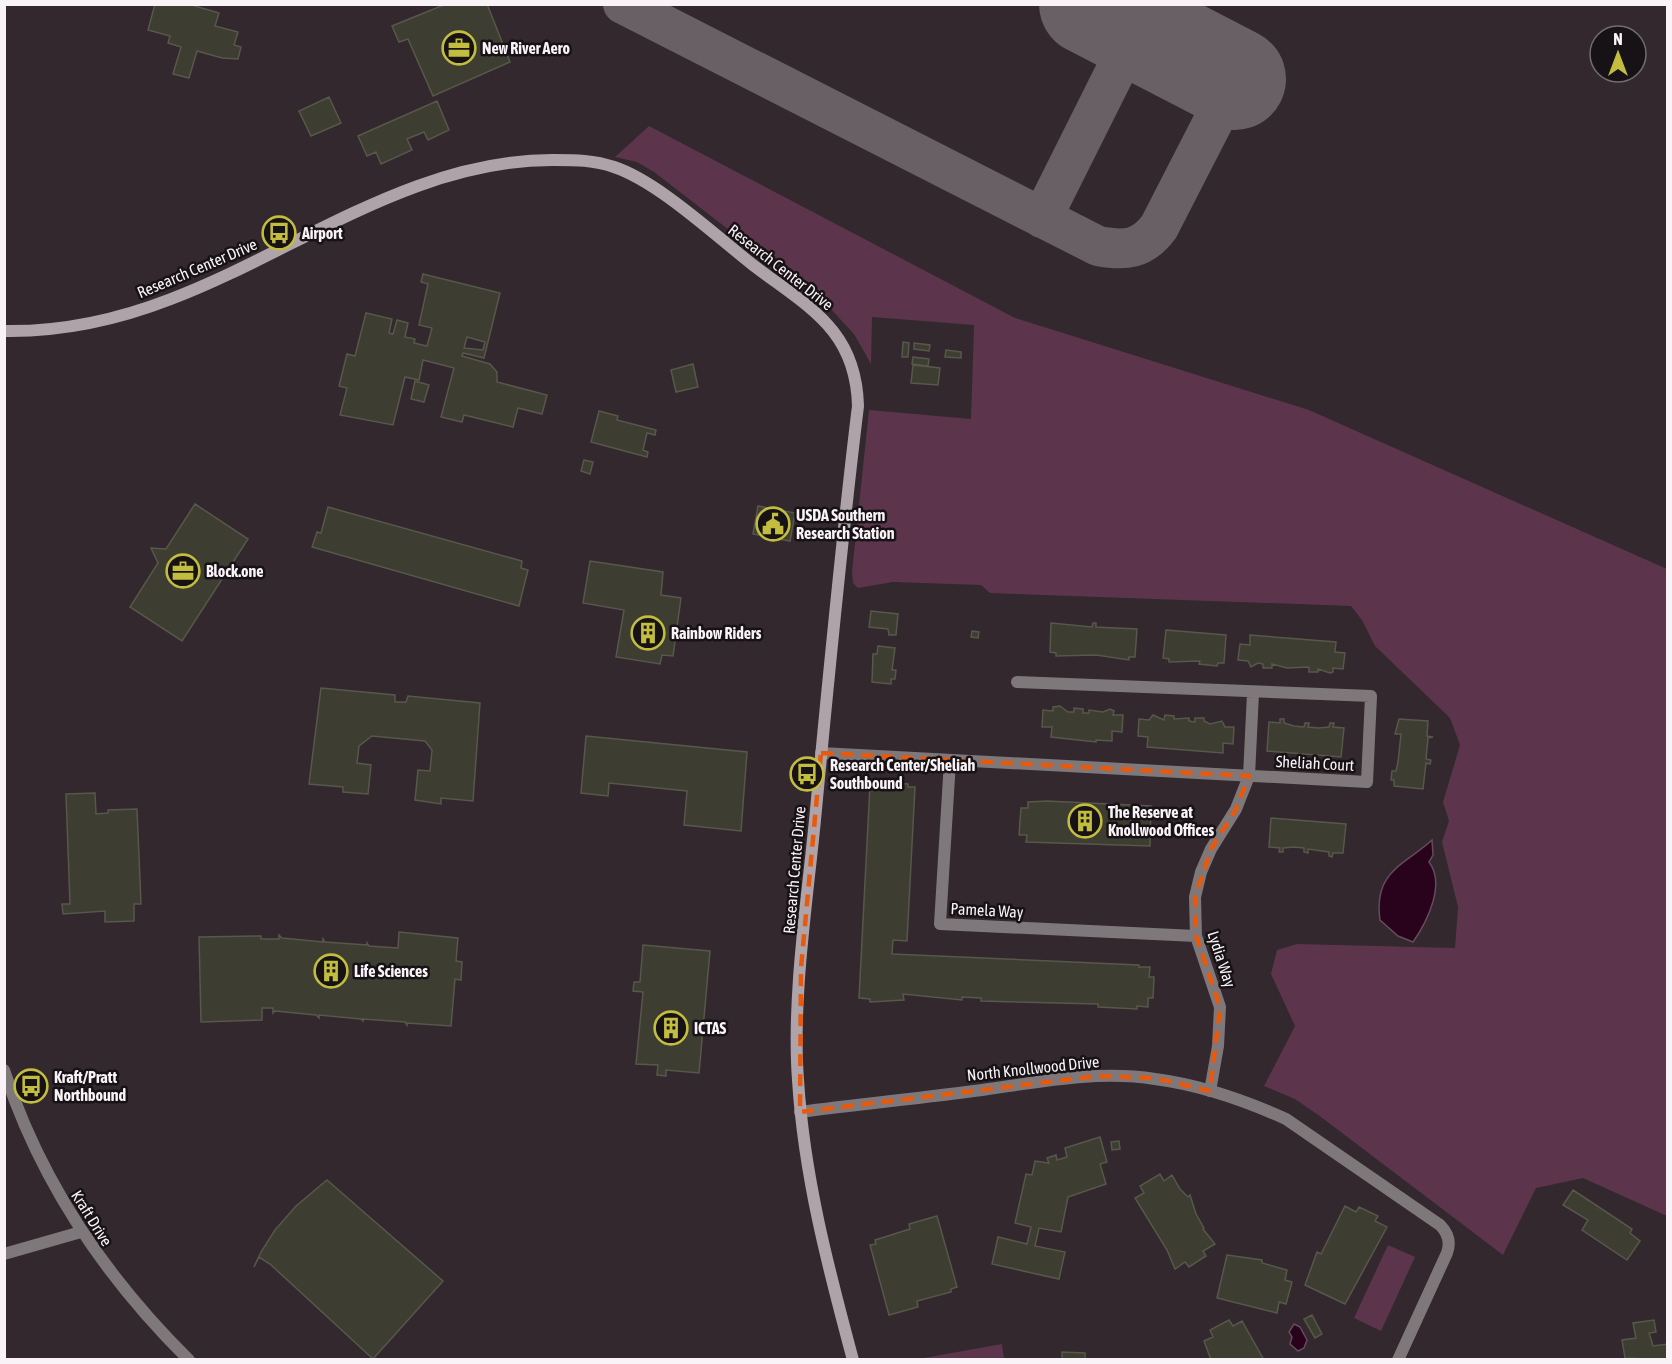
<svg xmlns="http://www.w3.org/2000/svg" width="1672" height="1364" viewBox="0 0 1672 1364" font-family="'Asap Condensed',sans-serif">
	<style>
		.green { fill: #5c354c }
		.water { fill: #29021c; stroke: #674a5d; stroke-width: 1.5 }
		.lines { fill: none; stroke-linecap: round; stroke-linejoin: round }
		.taxiway { stroke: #696066; stroke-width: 40 }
		.runway { stroke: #696066; stroke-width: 102 }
		.building { fill: #3d3d31; stroke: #57574b; stroke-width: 1.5; fill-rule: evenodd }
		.minor { stroke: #7e787b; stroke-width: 12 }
		.tertiary { stroke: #7e787b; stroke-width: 12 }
		.secondary { stroke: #ada3a8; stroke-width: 12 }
		.marked { fill: none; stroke: #e8590c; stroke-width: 4.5; stroke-dasharray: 12 8; stroke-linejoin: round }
		.labels { text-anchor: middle; stroke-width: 5; stroke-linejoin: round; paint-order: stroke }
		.poi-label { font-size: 16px; font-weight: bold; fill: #f9f2f6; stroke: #171215; text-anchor: start }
		.street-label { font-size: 16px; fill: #f9f2f6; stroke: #171215 }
	</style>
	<rect width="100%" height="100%" fill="#32282e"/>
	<path class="green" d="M649,126L1015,318L1309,410L1667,569V1216L1583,1178L1536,1188L1503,1255L1321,1117L1295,1099L1264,1086L1295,1026L1271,974L1277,950L1297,944L1455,948L1458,907L1442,842L1449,821L1443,802L1460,745L1450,718L1375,646L1362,620L1351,606L990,593L981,585L893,582L858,588L853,583L852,572L869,410L971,419L974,325L872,317L871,364L854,334L830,308L654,172L637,162L615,157Z
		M1388,1245L1415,1257L1381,1331L1354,1318Z
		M1002,1344L1004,1359H918Z"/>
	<path class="water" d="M1432,840L1433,855L1429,862C1446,884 1427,922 1413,942L1398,936L1380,920C1373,871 1405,865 1432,840Z
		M1294,1324L1300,1327L1307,1340L1304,1348L1298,1351L1290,1344L1292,1337L1289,1332Z"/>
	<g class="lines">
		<path class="taxiway" d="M623,4L1098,246C1125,251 1142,250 1159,227L1235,79
			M1042,218L1137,28"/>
		<path class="runway" d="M1090,4L1235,79"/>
	</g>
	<path class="building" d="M155,4H188L219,13L215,26L238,32L234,45L241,47L238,59L222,58L197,51L189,78L173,74L181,47L168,43L170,36L148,30Z
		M446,4H487L510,62L433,96L408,39L399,42L392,26Z
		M329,97L341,123L311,136L299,111Z
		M437,101L449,130L428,140L424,132L407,139L412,150L381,164L376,152L367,156L358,136Z
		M423,274L500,293L484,358L463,353L462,356L490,364L497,372V382L547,395L542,414L518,408L513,427L464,415L462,422L441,417L454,368L423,360L419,380L405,377L393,425L340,415L347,388L339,386L347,354L355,356L366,313L392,319L389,333L393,334L397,320L408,323L405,337L415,339L414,343L427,346L432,328L419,325L428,284L421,282ZM467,337L485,342L483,350L464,348Z
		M903,342L909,343L908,357H902Z
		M914,343L930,345L929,351L914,349Z
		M946,350L961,352V358L945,357Z
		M913,357L929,359L928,366L912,364Z
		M693,364L698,387L676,392L671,370Z
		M913,365L940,368L938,385L911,383Z
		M415,381L429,385L424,402L411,399Z
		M599,411L618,416L617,420L656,430L655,435L647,433L643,450L648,452L647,457L591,442Z
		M584,460L593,462L590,474L581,471Z
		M195,504L248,539L182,641L130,607L158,563L151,548L166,549Z
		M758,506L795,513L790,541L753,534Z
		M328,507L522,561L521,568L528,570L519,606L312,547L317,532L321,533Z
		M590,561L663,572L661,595L681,598L673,656L662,655L660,664L616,657L624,610L583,603Z
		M871,611L898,614L896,635H889L888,629L869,627Z
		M1051,623L1092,627L1093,623H1096V627L1137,629L1135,657H1129V660L1096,655L1056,656V653L1050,652Z
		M1166,630L1226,635L1224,663H1218L1217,666L1199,664L1200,661L1169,662V659L1163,658Z
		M972,631L979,632L978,638L971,637Z
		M1250,635L1336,642L1335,652L1345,653L1343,669L1333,668V672L1330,673L1318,669V672H1309V667L1287,668L1272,664V668H1263V664L1258,663L1251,667L1248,661L1238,660L1240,644L1250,645Z
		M878,646L895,648L892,670H896L895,679H891V684L872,682L873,654H877Z
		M321,688L395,695V702H406L408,696L480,703L473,801L441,798V804L415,800L418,770L430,771L432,750L425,741L372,736L359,746L357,763L371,765L368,794L343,792V787L309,784Z
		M1060,706L1068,712H1074V708L1083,709V713H1089V710L1103,712L1110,709L1114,711L1113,715H1123L1122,732L1112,731V741L1096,740V742L1051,737L1052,727H1042L1043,710L1053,711V707Z
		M1153,715L1164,720L1165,715L1174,716V719L1189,718V721L1195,722V718H1204V721L1210,724L1222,721L1225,727H1234L1233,744L1223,743V753L1147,747L1148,737L1138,736L1139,719L1149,720Z
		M1280,719H1284V723L1294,726L1304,727L1305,723H1309L1308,727L1319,728L1329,727L1330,723H1334L1333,727L1344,728L1341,757L1267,751L1269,722L1280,723Z
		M1399,719L1428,721L1427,736L1433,737L1428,738L1426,759L1431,760L1430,764L1426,763L1423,789L1394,786V780H1391L1392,771H1396L1398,762L1401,734H1395Z
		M586,736L747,752L741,831L684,825L687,791L609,783L608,796L581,793Z
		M881,782L908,784V787H915L907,941L893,940L892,954L1139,965V967H1150L1149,977H1154L1153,998H1148V1007L1137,1006V1009L1098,1007V1004L981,1001V998L962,997V1000L903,994L904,1000L870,1002V999L859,998L870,785H881Z
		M95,793L96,814L108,813V810L137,809L141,904H134V921L105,922V911L63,914L62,904H70L66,794Z
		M1047,801L1151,806L1150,846L1026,842L1027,835H1019L1021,808H1028V802Z
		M1271,818L1346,824L1343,853H1333L1332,857L1329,856V852L1308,849V853L1304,852V848L1294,847L1283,848V852H1279L1280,848L1269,847Z
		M399,932L458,938L456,961L462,962L461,980L455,979L451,1026L407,1023V1025L405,1022L363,1019V1021L361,1019L319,1015V1018L316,1015L275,1011L273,1013V1008H262V1020L201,1022L199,937L261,936V939H279V935L282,938L323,942V939L325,942L367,945V943L369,946L398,948Z
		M643,945L710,951L699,1073L666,1070V1076L657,1075L658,1065L636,1064L643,992L633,991L634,982H640Z
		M1100,1137L1107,1162L1100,1164L1106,1184L1068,1197L1061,1232L1039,1228L1035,1246L1065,1252L1059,1279L992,1264L998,1237L1027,1244L1031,1227L1015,1223L1026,1174L1032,1175L1035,1161L1049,1163L1047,1158L1056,1155L1057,1160L1067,1157L1065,1148Z
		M1119,1141L1120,1149L1112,1150L1111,1142Z
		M1160,1174L1164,1181L1172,1175L1180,1189L1188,1197L1190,1195L1196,1214L1204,1228L1203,1229L1215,1244L1203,1251L1206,1256L1189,1267L1185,1262L1175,1269L1167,1250L1135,1198L1144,1193L1140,1186Z
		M327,1180L443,1281L373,1359L270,1264L259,1257L254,1267L261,1252L275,1230L296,1206Z
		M1573,1190L1632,1229L1630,1233L1640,1241L1627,1260L1582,1230L1588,1220L1563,1205Z
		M1345,1206L1356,1212L1359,1207L1378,1216L1375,1221L1387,1227L1345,1304L1305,1285L1317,1252L1321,1254Z
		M937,1216L957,1287L951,1289V1292L917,1301L918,1307L889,1315L870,1245L876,1244L875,1240L910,1229L909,1224Z
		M1227,1255L1262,1260V1263L1287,1270L1285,1280L1292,1282L1286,1304L1279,1302L1277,1313L1217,1298Z
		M1312,1315L1322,1334L1315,1338L1304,1319Z
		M1229,1320L1233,1326L1242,1321L1264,1360H1211L1204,1341L1213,1337L1210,1330Z
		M1654,1320L1656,1332L1649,1333L1650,1336L1653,1346L1668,1344V1360L1625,1358L1622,1340L1636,1338L1633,1323Z
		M1062,1352L1085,1353V1360H1052L1062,1359Z"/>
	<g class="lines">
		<path class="minor" d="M821,753L1367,782L1371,696L1017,682
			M950,761L940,924L1196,936
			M1210,1091L1218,1046L1220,1007L1196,936L1195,897L1201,872L1211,849L1236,809L1249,776L1253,693
			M800,1112C861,1104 922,1098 982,1090C1039,1082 1098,1070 1155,1079C1201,1085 1244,1100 1286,1119L1440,1225C1448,1233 1451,1242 1447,1253L1398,1360
			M4,1254L81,1232"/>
		<path class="tertiary" d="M4,1070C41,1183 105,1277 189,1360"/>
		<path class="secondary" d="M4,331C62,332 117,320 171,299C297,251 414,159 554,160C575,160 594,160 614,167C657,181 715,235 753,265C808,307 856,329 858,406C841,544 828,682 815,820C807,902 792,999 798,1080C804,1176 828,1267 853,1360"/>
	</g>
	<path class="marked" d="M821,753L1249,776L1236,809L1211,849L1195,897L1196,936L1220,1007L1210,1091L1155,1078L1097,1076L800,1112L801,968Z"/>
	<defs>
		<g id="office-ring" transform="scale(1.725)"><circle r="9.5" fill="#171215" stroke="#c2bd3f" stroke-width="1.5"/><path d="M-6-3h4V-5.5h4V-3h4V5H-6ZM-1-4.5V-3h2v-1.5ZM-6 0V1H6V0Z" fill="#c2bd3f"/></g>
		<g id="bus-ring" transform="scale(1.725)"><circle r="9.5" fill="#171215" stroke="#c2bd3f" stroke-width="1.5"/><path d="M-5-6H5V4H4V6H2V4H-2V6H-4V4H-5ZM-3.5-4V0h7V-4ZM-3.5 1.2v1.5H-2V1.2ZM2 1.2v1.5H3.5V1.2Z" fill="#c2bd3f"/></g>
		<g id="civic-ring" transform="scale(1.725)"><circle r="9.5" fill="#171215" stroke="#c2bd3f" stroke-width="1.5"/><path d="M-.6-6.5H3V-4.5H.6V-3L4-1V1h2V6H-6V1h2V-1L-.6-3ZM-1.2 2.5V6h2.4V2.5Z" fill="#c2bd3f"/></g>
		<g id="building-ring" transform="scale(1.725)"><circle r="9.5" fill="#171215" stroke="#c2bd3f" stroke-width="1.5"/><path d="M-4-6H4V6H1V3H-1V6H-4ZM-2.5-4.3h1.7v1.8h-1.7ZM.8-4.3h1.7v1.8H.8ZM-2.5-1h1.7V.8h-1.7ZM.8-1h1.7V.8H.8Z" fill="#c2bd3f"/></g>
	</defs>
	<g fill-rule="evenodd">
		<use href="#office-ring" x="459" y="48"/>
		<use href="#bus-ring" x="279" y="233"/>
		<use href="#civic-ring" x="773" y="524"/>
		<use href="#office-ring" x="183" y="571"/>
		<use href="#building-ring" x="648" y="633"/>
		<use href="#bus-ring" x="807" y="774"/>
		<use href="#building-ring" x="1085" y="821"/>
		<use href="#building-ring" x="331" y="971"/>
		<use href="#building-ring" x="671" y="1028"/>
		<use href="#bus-ring" x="31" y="1086"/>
	</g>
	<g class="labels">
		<g class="poi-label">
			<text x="482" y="54">New River Aero</text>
			<text x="302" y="239">Airport</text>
			<text x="796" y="521">USDA Southern<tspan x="796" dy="18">Research Station</tspan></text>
			<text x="206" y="577">Block.one</text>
			<text x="671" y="639">Rainbow Riders</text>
			<text x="830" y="771">Research Center/Sheliah<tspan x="830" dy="18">Southbound</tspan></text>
			<text x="1108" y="818">The Reserve at<tspan x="1108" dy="18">Knollwood Offices</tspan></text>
			<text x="354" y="977">Life Sciences</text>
			<text x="694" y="1034">ICTAS</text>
			<text x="54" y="1083">Kraft/Pratt<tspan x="54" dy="18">Northbound</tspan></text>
		</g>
		<g class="street-label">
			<text transform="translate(781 267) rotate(38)" y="6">Research Center Drive</text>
			<text transform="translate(197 268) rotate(-23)" y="6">Research Center Drive</text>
			<text transform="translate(1315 763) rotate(3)" y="6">Sheliah Court</text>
			<text transform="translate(794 870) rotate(-85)" y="6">Research Center Drive</text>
			<text transform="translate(987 910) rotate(3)" y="6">Pamela Way</text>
			<text transform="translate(1222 959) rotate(72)" y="6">Lydia Way</text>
			<text transform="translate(1033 1068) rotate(-6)" y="6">North Knollwood Drive</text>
			<text transform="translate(92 1218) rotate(58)" y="6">Kraft Drive</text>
		</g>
	</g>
	<rect width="1672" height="1364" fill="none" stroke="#f9f2f6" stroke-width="12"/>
	<g transform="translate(1618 54)"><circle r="28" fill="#171215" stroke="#716c6f" stroke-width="1.5"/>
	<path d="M0-4.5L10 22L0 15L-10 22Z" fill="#c2bd3f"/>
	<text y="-9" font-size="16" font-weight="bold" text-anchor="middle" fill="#f9f2f6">N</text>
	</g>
</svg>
